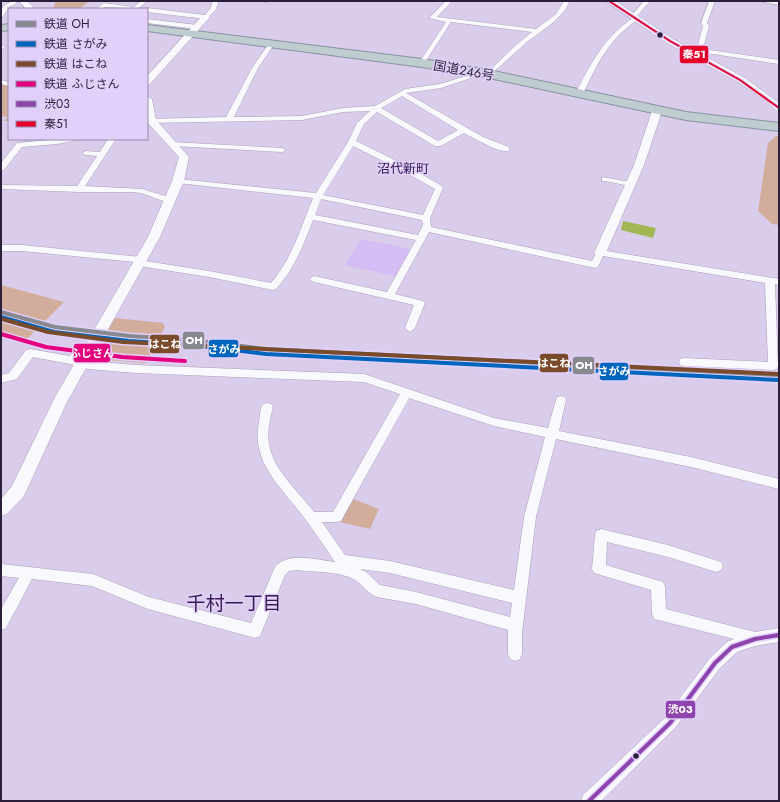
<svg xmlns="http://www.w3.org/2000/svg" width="780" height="802" viewBox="0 0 780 802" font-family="Jost,'Noto Sans JP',sans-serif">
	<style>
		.built { fill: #d4bcf4 }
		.green { fill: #d2ad9b }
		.water { fill: #a2b754 }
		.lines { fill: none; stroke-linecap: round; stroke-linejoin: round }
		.street-casing { stroke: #aba0ba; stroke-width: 1 }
		.secondary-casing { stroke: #aba0ba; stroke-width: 1 }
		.highway-casing { stroke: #86929f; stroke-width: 2 }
		.street { fill: #f9f8fc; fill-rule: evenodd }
		.secondary { fill: #f9f8fc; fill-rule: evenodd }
		.highway { fill: #c0cdd0; fill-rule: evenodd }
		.bus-1-casing { stroke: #e1d0fa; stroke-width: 7 }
		.bus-2-casing { stroke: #e1d0fa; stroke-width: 4 }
		.bus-1 { stroke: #8e44ad; stroke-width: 4 }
		.bus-2 { stroke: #e4002b; stroke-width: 2 }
		.rail-1-casing { stroke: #e1d0fa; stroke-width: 7 }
		.rail-2-casing { stroke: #e1d0fa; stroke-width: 7 }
		.rail-3-casing { stroke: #e1d0fa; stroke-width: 7 }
		.rail-4-casing { stroke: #e1d0fa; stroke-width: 7 }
		.rail-1 { stroke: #88898e; stroke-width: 4 }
		.rail-2 { stroke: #0065bd; stroke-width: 4 }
		.rail-3 { stroke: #7a4b2a; stroke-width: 4 }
		.rail-4 { stroke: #e5007d; stroke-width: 4 }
		.bus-dot { fill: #2a1e38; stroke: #e1d0fa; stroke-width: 1.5 }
		.labels { text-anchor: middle; stroke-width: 3; stroke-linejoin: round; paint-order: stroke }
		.far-street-label { font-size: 13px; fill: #2a1e38; stroke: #e1d0fa }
		.far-neighbourhood-label { font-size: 13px; fill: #341850; stroke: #e1d0fa }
		.near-neighbourhood-label { font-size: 19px; fill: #341850; stroke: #e1d0fa }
		.line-badge { stroke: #e1d0fa; stroke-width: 1.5 }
		.badge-label { font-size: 11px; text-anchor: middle; font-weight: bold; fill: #fff }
	</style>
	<rect width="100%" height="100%" fill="#d9cdeb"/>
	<path class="built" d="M361,239L410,249L395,276L345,265Z"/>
	<path class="green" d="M56,1H90L79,9H53Z
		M1,84L9,86V121H4L8,117L1,116Z
		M776,136H779V225L772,224L758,211L768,143Z
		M1,285L64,302L27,339L1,333Z
		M115,318L163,323L165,327L146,363L92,359Z
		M353,499L379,509L370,529L340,522Z"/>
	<path class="water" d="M623,221L656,228L653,238L621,230Z"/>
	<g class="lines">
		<g class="street-casing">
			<path id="street" d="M12,1H18L14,5L10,6L3,16L1,17C1,6 4,5 12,1Z
				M141,1H147L138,9L105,7L103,9H96L104,3L134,7Z
				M213,1H219L215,11L206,19L147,12V9H145L147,8L205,15L210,9Z
				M261,1H273L270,3Z
				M446,1H452L437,17L536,29L556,14L564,1H570L565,10L554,22L527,42L489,76L486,74L487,73L516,45L532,32L451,22L424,64H420L419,63L446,22L429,18Z
				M644,1H650L637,16L640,18L639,19C610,37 597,64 583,94L577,95L575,94C591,64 605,35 635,17L632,15Z
				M709,1H715L707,23L709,26L703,49L779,60V64L680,49L679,48L682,46L697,48L703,26L701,23Z
				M758,1H779V5Z
				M147,19L197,25L200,27L197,29L147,23Z
				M270,42L275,43L258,68L234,117L302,116L343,108L375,106L405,89L440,84L479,72H483V74L441,88L406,93L483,137L509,147V151C498,153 474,138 464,133L441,146H435L377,112L364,124L356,141L409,167L442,186L443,188L430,218L431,227L592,261L597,251L600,250L779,279V285L775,284L778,366L777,369L773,370L684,366L680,365L679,362L680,359L684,358L768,362L765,283L603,256L598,267L595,268L429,232L395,294L423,301L425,303L415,328L410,332L405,328L414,305L314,282L309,279L314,276L387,292L416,240L313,220C303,246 295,268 276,289L273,290L209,277L139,266L136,265L135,262L22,251H1V245H22L141,257L144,258L145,261L209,271L271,283C292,259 301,227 313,198L178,183L174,181L178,179L316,193L348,142L357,123L370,111L343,112L302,120L147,123V119L226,117L252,68ZM402,96L458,130L438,141L381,108ZM353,146L403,171L435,189L423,215L323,195ZM321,199L422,220L423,225L418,235L315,215Z
				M1,45L5,47L1,50Z
				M1,80L9,82V86L1,84Z
				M60,139H74L73,141L57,144L22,147L4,170H1V163L17,143Z
				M108,139H116L85,186L142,189L172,198L173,200L172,202L169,203L141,193L132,192H79L1,189V185L77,186L97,156L86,155L82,153L86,151L100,152Z
				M170,142L282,148L286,150L282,152L173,146L169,144Z
				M602,177L630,182L634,184L630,186L605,181H602Z
				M30,349L75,357L88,361L136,365L364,374L494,418L548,428L556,400L557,397L561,396L565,397L566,400L559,431L691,457L779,479V489L691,467L556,439L536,517L522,633V654L520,659L515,661L510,659L508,654V630L416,604L377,597C368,594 363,585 355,580C341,571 312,572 296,570L289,571L285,575L260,636L255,638L148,609L92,586L32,579L6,628L1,630V609L19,578L1,576V564L93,574L149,597L251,623L275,567C288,551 318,560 335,562C324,546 314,530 302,515C280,486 251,462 259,422C260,416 260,409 263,404L267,403L271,404L273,407C270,419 267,432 269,444C273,470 299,492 314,512H333L400,394L364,382L136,373L88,369L75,365L33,357L17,379L1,383V375L9,373L26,350ZM409,398L494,426L545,437L524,517L514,590L390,561L345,555L322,522H337L341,521ZM360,569L390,573L512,603L510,617L416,592L380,585L366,572Z
				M601,529L668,545L721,562L723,566L721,570L716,572L668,557L607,542L606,565L663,582L665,586L666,609L755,632L779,628V642L755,646L737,652L720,668L675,728L601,801H581L583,795L665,718L710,658L727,642L734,639L654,619L652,614L651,590L594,573L592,569L595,535L596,531Z"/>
		</g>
		<g class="secondary-casing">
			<path id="secondary" d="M19,1H27L35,9H26Z
				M605,1H615L620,4L673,39L745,78L779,103V111L776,110L765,100L738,82L667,43Z
				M203,15H209L210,17L150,84L147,85V76Z
				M147,96L152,99L156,120L189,157L184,181L160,237L67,402L24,496L7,514L1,516V499L12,486L55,397L148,237L172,181L179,157L147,122Z
				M657,108L662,111L644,165L606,253L604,256H596L594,253L634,165L652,111Z"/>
		</g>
		<g class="highway-casing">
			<path id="highway" d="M9,24V30L1,31V25Z
				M147,25L422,59L489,70L686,112L779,123V131L686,120L489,78L422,67L147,31Z"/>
		</g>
		<use href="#street" class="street"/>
		<use href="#secondary" class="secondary"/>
		<use href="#highway" class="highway"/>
		<g class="bus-1-casing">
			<path id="bus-1" d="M589,801L670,723L715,663L732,647L755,639L779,635"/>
		</g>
		<g class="bus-2-casing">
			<path id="bus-2" d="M609,1L670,41L740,80L779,108"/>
		</g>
		<use href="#bus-1" class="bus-1"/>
		<use href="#bus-2" class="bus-2"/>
		<g class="rail-1-casing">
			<path id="rail-1" d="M1,312L55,327L130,336L192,340L266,349L779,375"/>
		</g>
		<g class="rail-2-casing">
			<path id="rail-2" d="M1,317L54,332L129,341L192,345L266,354L779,380"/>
		</g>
		<g class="rail-3-casing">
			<path id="rail-3" d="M2,319L48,332L123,342L779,374"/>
		</g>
		<g class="rail-4-casing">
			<path id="rail-4" d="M1,334L46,347L122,357L185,361"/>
		</g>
		<use href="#rail-1" class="rail-1"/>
		<use href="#rail-2" class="rail-2"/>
		<use href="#rail-3" class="rail-3"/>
		<use href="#rail-4" class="rail-4"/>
	</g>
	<g class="bus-dot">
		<circle cx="660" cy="35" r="3.5"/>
		<circle cx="636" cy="756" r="3.5"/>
	</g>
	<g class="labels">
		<g class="far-street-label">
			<text transform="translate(464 70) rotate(10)" y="5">国道246号</text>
		</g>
		<g class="far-neighbourhood-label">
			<text x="403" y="173">沼代新町</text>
		</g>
		<g class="near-neighbourhood-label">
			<text x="234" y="610">千村一丁目</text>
		</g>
	</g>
	<g class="line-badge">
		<rect x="679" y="45" width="30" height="19" rx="4" fill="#e4002b"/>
		<rect x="182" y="331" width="23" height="19" rx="4" fill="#88898e"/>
		<rect x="149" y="334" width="31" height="20" rx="4" fill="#7a4b2a"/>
		<rect x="208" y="339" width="31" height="19" rx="4" fill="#0065bd"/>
		<rect x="73" y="343" width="38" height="20" rx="4" fill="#e5007d"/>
		<rect x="539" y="353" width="30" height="20" rx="4" fill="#7a4b2a"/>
		<rect x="572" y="356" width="23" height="19" rx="4" fill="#88898e"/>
		<rect x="599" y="362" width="30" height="19" rx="4" fill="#0065bd"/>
		<rect x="665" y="700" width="31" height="19" rx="4" fill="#8e44ad"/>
	</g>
	<g class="badge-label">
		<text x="694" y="58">秦51</text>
		<text x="194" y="344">OH</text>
		<text x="165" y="348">はこね</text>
		<text x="224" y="353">さがみ</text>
		<text x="92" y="357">ふじさん</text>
		<text x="554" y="367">はこね</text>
		<text x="584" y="369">OH</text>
		<text x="614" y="375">さがみ</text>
		<text x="680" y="713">渋03</text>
	</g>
	<rect width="780" height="802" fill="none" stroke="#2a1e38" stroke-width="4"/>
	<rect x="8" y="8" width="140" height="132" fill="#e1d0fa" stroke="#9889ac"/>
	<rect x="16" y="21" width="20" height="6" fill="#88898e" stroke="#9889ac"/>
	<text x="44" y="28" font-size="12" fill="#2a1e38">鉄道 OH</text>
	<rect x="16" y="41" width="20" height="6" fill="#0065bd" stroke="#9889ac"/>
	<text x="44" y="48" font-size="12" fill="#2a1e38">鉄道 さがみ</text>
	<rect x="16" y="61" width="20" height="6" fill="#7a4b2a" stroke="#9889ac"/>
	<text x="44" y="68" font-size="12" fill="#2a1e38">鉄道 はこね</text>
	<rect x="16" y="81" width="20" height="6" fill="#e5007d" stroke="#9889ac"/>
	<text x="44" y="88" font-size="12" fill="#2a1e38">鉄道 ふじさん</text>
	<rect x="16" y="101" width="20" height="6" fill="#8e44ad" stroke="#9889ac"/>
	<text x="44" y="108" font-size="12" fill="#2a1e38">渋03</text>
	<rect x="16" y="121" width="20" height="6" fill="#e4002b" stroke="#9889ac"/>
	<text x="44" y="128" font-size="12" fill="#2a1e38">秦51</text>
</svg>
